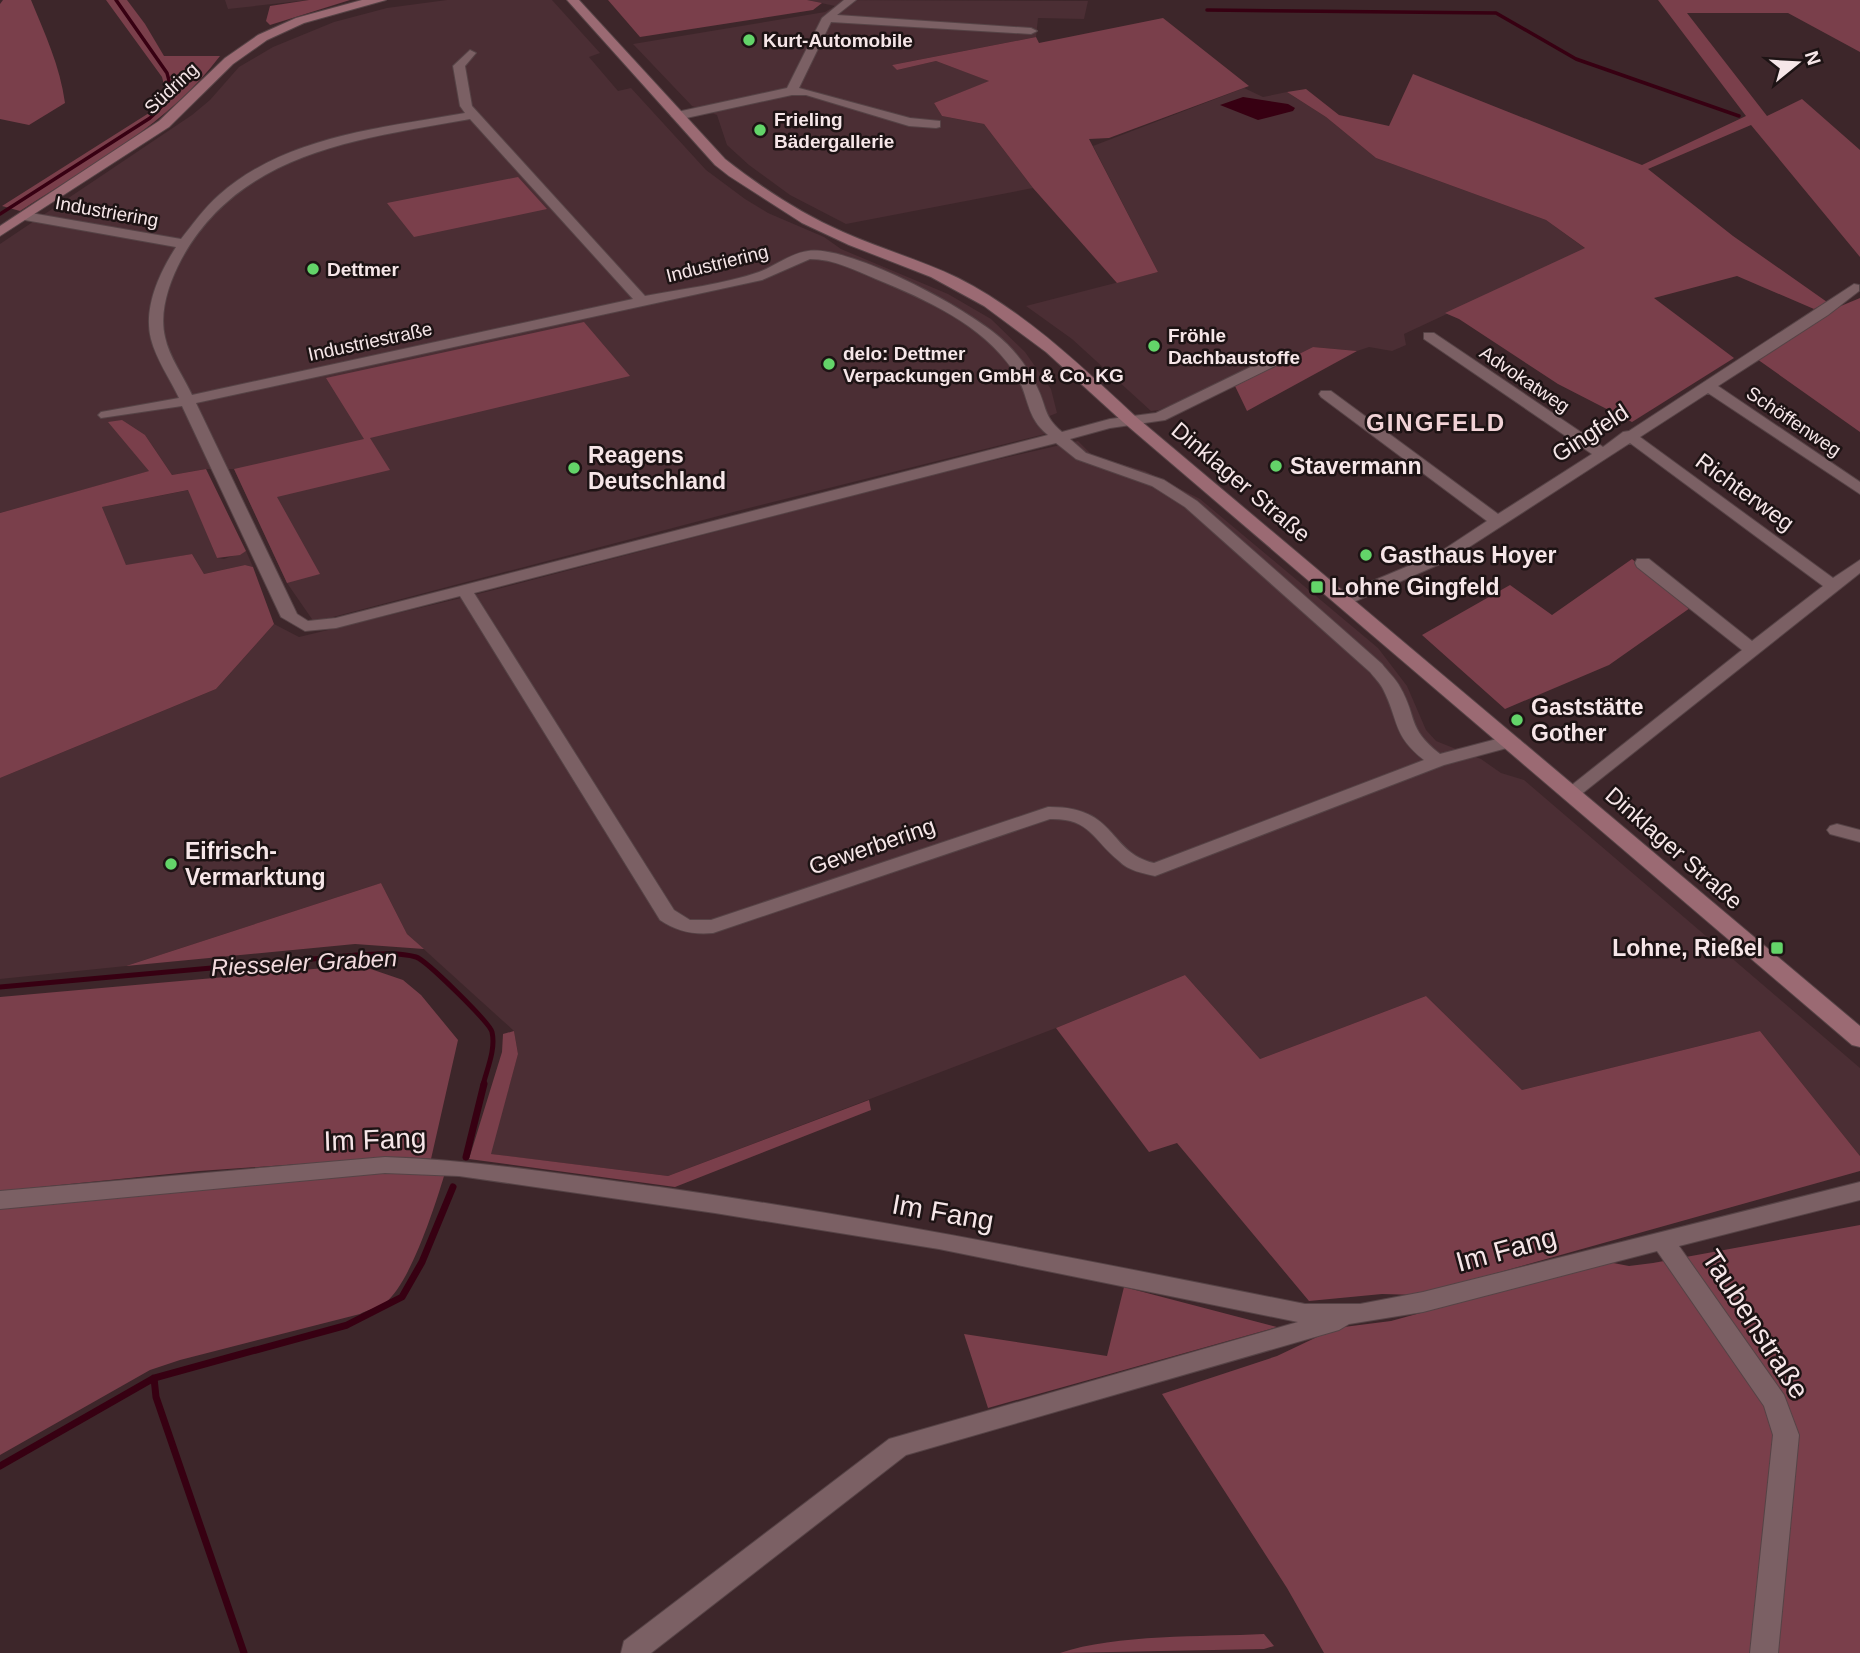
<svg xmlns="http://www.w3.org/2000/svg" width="1860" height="1653" viewBox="0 0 1860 1653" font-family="Arial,sans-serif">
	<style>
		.built { fill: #4b2e34 }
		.green { fill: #7a3f4b }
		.water { fill: #370012 }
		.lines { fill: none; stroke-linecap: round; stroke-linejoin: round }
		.stream-far2 { stroke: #370012; stroke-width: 3.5 }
		.stream-far1 { stroke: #370012; stroke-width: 5 }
		.stream { stroke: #370012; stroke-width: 7 }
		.street-casing { stroke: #564346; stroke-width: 2 }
		.secondary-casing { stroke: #564346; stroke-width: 2 }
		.street { fill: #7b6064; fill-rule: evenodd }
		.secondary { fill: #9b6a73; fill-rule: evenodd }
		.poi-dot { fill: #63d469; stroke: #1d1314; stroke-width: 2.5 }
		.labels { text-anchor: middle; stroke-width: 5; stroke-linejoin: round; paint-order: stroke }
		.far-poi-label { font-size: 19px; font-weight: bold; fill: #f6e6e8; stroke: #1d1314; text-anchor: start }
		.far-street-label { font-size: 19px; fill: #f6e6e8; stroke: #1d1314 }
		.street-label { font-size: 23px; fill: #f6e6e8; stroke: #1d1314 }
		.poi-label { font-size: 23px; font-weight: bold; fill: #f6e6e8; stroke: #1d1314; text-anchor: start }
		.far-district-label { font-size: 24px; font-weight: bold; letter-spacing: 2px; fill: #f1d2d6; stroke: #1d1314 }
		.water-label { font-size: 24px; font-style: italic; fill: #f2dadd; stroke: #1d1314 }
		.near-street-label { font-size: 28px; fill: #f6e6e8; stroke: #1d1314 }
	</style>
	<rect width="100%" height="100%" fill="#3d262a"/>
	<path class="built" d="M225,0H309L228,9Z
		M447,0H552L600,53L589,57L618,91L631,88L706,170L745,199L768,213L824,237L841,249L948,294L991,319L1025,352L1051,389L1057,413L1047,417L1057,431L745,509L314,622L287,583L234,469H206L172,475L145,435L150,471L0,513V244L192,115L210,100L239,67L273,47L334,22L387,8Z
		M807,0L1088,1L1084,19L1038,18L1036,37L892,65L897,70L936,61L990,81L934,103L942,116L984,124L1033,188L846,224L790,195L749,165L727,145L717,115L692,106L633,44L825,12L835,6Z
		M1244,88L1263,97L1287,92L1326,117L1376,158L1546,220L1586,249L1404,334L1406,345L1392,351L1369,347L1357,351L1313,347L1235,386L1226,382L1159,410L1151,411L1072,339L1026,306L1158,272L1093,146Z
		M1078,441L1093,456L1145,471L1200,499L1378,648L1407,686L1426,730L1436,741L1481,759L1501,773L1524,780L1860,1068V1156L1760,1031L1522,1090L1426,996L1260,1059L1185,975L1056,1028L668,1176L490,1154L518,1054L514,1031L407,934L381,883L126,966L0,979V778L216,689L274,624L299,637L486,592L935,474Z
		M189,490L217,558L224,559L246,551L253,567L245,565L204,574L192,554L126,566L102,507Z"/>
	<path class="green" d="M3,0H31C45,34 60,66 65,103L29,125L0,119V4Z
		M106,0H127L145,24L164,56H220C168,125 92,164 20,211L2,206L149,113C160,101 167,94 162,77Z
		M309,0H350L270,25L266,21L270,6Z
		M608,0H807L822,3L813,10L640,37Z
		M1658,0H1860V52L1788,13H1687L1767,116L1802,99L1860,150V257L1751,125L1648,169L1733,236L1827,302L1814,309L1737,276L1654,298L1734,358L1632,422L1558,384L1459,319L1445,313L1585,248L1546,220L1376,158L1326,117L1287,92L1306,89L1339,115L1389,126L1413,74L1642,165L1746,116Z
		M1163,18L1249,86L1109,138L1089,139L1158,272L1117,283L1033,188L984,124L942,116L934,103L989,81L936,61L897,70L892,65L1036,37L1039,43Z
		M518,177L547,209L414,237L387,203Z
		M1860,298V432L1757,359L1824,313Z
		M584,322L630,376L370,438L390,470L277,497L320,574L287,583L234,469L364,439L326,378Z
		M1313,347L1357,351L1247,411L1235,386Z
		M122,420L145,435L172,475L206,469L246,551L240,555L217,558L188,490L102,507L126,565L192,554L204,574L245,565L253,567L274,624L216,689L0,778V513L149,471L108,422Z
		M1632,559L1690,608L1609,665L1505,709L1422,635L1510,585L1552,615Z
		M381,883L407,934L424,949L355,944L126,966Z
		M359,965L403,980L421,995L458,1040L431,1159L400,1157L199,1171L0,1191V997Z
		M1185,975L1260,1059L1426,996L1522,1090L1760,1031L1860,1156V1171L1418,1295L1382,1294L1309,1301L1177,1143L1149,1152L1056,1028Z
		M514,1031L518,1054L491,1154L668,1176L869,1100L871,1110L675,1187L469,1159L502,1052L503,1034Z
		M404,1172L444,1176C435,1206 410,1284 385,1303C378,1308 367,1310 360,1314L180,1360L150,1370L0,1455V1209L219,1186Z
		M1860,1225V1653H1324L1287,1588L1162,1394L1277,1356L1336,1328L1391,1321L1608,1262L1629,1266L1653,1263Z
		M1124,1287L1277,1327L988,1408L964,1334L1107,1356Z
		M1264,1634L1274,1646L1264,1649L1060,1653C1116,1634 1204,1637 1264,1634Z"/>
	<path class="water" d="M1243,97L1288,104L1295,108L1293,111L1258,120L1220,105Z"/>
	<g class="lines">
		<path class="stream-far2" d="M1207,10L1496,13L1576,59L1739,116
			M0,214L150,118C165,105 174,93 167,73L116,0"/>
		<path class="stream-far1" d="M0,987L357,955C377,954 397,952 416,957C426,960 490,1023 492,1032C496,1049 487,1069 483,1085"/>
		<path class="stream" d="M466,1157L484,1084
			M154,1378L156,1397L244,1653
			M0,1466L154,1378L347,1325L402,1297L422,1262L453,1187"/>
		<g class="street-casing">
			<path id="street" d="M844,0H856L837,15L1031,28L1037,31L1031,34L831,22L799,88L910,118L940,121V127L936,128L909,126L806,95H792L677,120L671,116L677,112L787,88L822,18Z
				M470,50L476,53L465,66L472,106L645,296C681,289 725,284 759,272C775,266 791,253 808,251C851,245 976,312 1007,344C1019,356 1030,371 1037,387C1047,407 1043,416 1062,432L1110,419L1156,413L1267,359H1277L1279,362L1277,365L1165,420L1110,428L1070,439L1086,453L1164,480L1197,501L1382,664C1388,672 1396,679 1400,687C1418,718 1406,727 1440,754L1512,735L1521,741L1518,745L1444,765L1155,876C1142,873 1129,871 1119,861C1092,839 1090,818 1050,819L713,933C693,935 676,931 660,920L460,596L336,628L305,631L281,617L182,406L101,418L98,415L101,412L179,398C170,379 156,359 151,339C143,307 160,272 176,247L25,220L18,216L25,212L181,239C193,224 204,208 219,195C285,136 382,128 465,113L460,106L453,66ZM470,119L633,299L192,395C184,377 169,357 165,337C159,312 169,283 181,260C240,151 360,139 470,119ZM810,259C834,259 854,270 876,279C927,300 981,324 1013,370C1030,394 1024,416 1048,435L336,618L308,621L297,614L196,403L762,280ZM1056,443L1076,459L1152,486L1185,507L1370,672C1374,677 1380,683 1383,689C1399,720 1392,735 1424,760L1154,863C1107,852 1118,806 1048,807L711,920H690L674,910L474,593Z
				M1854,284L1859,285V291L1828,315L1718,386L1860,482V494L1708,393L1640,437L1833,578L1860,560V573L1579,796H1565L1563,792L1742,650L1637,567L1635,563L1637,559H1649L1752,641L1823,586L1630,443L1449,560L1349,604L1343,605L1335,600L1337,596L1437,554L1487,521L1321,397L1319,394L1321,391H1331L1498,514L1592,454L1424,339V333H1434L1603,447L1623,432L1629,431Z
				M1837,824L1860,830V842L1830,834L1827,830L1830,826Z
				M385,1157C477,1160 567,1175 659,1187C876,1218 1090,1261 1305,1304H1360L1423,1292L1860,1182V1200L1679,1246L1784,1395L1799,1435L1778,1653H1750L1773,1435L1764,1406L1657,1251L1423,1312L1349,1324L1339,1330L906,1455L651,1653H621L624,1641L889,1439L1298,1322L939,1249L715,1213L459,1176L385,1173L0,1209V1191Z"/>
		</g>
		<g class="secondary-casing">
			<path id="secondary" d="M362,0H386L304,23L267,40L233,64L169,127L0,236V226L159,121L225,58L258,35L296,18Z
				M567,0H579L725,159C762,188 800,213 843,232C881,249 921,260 958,278C1025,312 1080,365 1135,416L1860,1026V1047L1852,1045L1123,422L1046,352L984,306L931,277L849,245L802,223L729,176L715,165Z"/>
		</g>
		<use href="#street" class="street"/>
		<use href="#secondary" class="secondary"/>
	</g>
	<g class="poi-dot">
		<circle cx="749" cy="40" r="7"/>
		<circle cx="760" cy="130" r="7"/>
		<circle cx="313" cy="269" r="7"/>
		<circle cx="1154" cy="346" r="7"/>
		<circle cx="829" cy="364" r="7"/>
		<circle cx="1276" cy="466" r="7"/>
		<circle cx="574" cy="468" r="7"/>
		<circle cx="1366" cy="555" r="7"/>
		<rect x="1310" y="580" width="14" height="14" rx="3.5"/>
		<circle cx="1517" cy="720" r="7"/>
		<circle cx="171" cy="864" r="7"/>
		<rect x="1770" y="941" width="14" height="14" rx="3.5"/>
	</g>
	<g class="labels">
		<g class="far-poi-label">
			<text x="763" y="47">Kurt-Automobile</text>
			<text x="774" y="126">Frieling<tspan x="774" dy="22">Bädergallerie</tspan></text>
			<text x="327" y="276">Dettmer</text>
			<text x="1168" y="342">Fröhle<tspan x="1168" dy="22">Dachbaustoffe</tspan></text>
			<text x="843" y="360">delo: Dettmer<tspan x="843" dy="22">Verpackungen GmbH &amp; Co. KG</tspan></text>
		</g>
		<g class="far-street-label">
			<text transform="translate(171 88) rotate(-43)" y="7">Südring</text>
			<text transform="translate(107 211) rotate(10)" y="7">Industriering</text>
			<text transform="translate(717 263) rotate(-14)" y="7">Industriering</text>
			<text transform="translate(370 341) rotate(-12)" y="7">Industriestraße</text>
			<text transform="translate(1525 379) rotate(34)" y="7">Advokatweg</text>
			<text transform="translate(1794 421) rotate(34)" y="7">Schöffenweg</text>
		</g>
		<g class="street-label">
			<text transform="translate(1590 433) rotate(-33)" y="8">Gingfeld</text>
			<text transform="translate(1241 482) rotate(40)" y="8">Dinklager Straße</text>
			<text transform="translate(1745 492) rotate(36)" y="8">Richterweg</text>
			<text transform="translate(872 846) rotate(-19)" y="8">Gewerbering</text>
			<text transform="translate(1674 848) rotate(41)" y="8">Dinklager Straße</text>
		</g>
		<g class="poi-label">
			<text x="588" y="463">Reagens<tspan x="588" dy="26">Deutschland</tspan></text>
			<text x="1290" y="474">Stavermann</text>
			<text x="1380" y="563">Gasthaus Hoyer</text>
			<text x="1331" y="595">Lohne Gingfeld</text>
			<text x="1531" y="715">Gaststätte<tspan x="1531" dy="26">Gother</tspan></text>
			<text x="185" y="859">Eifrisch-<tspan x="185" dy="26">Vermarktung</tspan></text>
			<text x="1763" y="956" text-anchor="end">Lohne, Rießel</text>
		</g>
		<g class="far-district-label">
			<text x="1436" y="431">GINGFELD</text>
		</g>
		<g class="water-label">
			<text transform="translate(304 963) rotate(-3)" y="8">Riesseler Graben</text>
		</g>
		<g class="near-street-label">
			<text transform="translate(375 1139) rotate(-2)" y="10">Im Fang</text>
			<text transform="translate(943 1212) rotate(10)" y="10">Im Fang</text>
			<text transform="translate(1506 1249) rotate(-15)" y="10">Im Fang</text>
			<text transform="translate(1756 1324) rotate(57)" y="10">Taubenstraße</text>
		</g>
	</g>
	<g transform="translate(1797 63) rotate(72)" stroke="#1d1314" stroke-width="5" paint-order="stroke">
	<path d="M0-5L12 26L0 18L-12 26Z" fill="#f6e6e8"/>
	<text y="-10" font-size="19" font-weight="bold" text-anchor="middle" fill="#f6e6e8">N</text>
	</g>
</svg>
